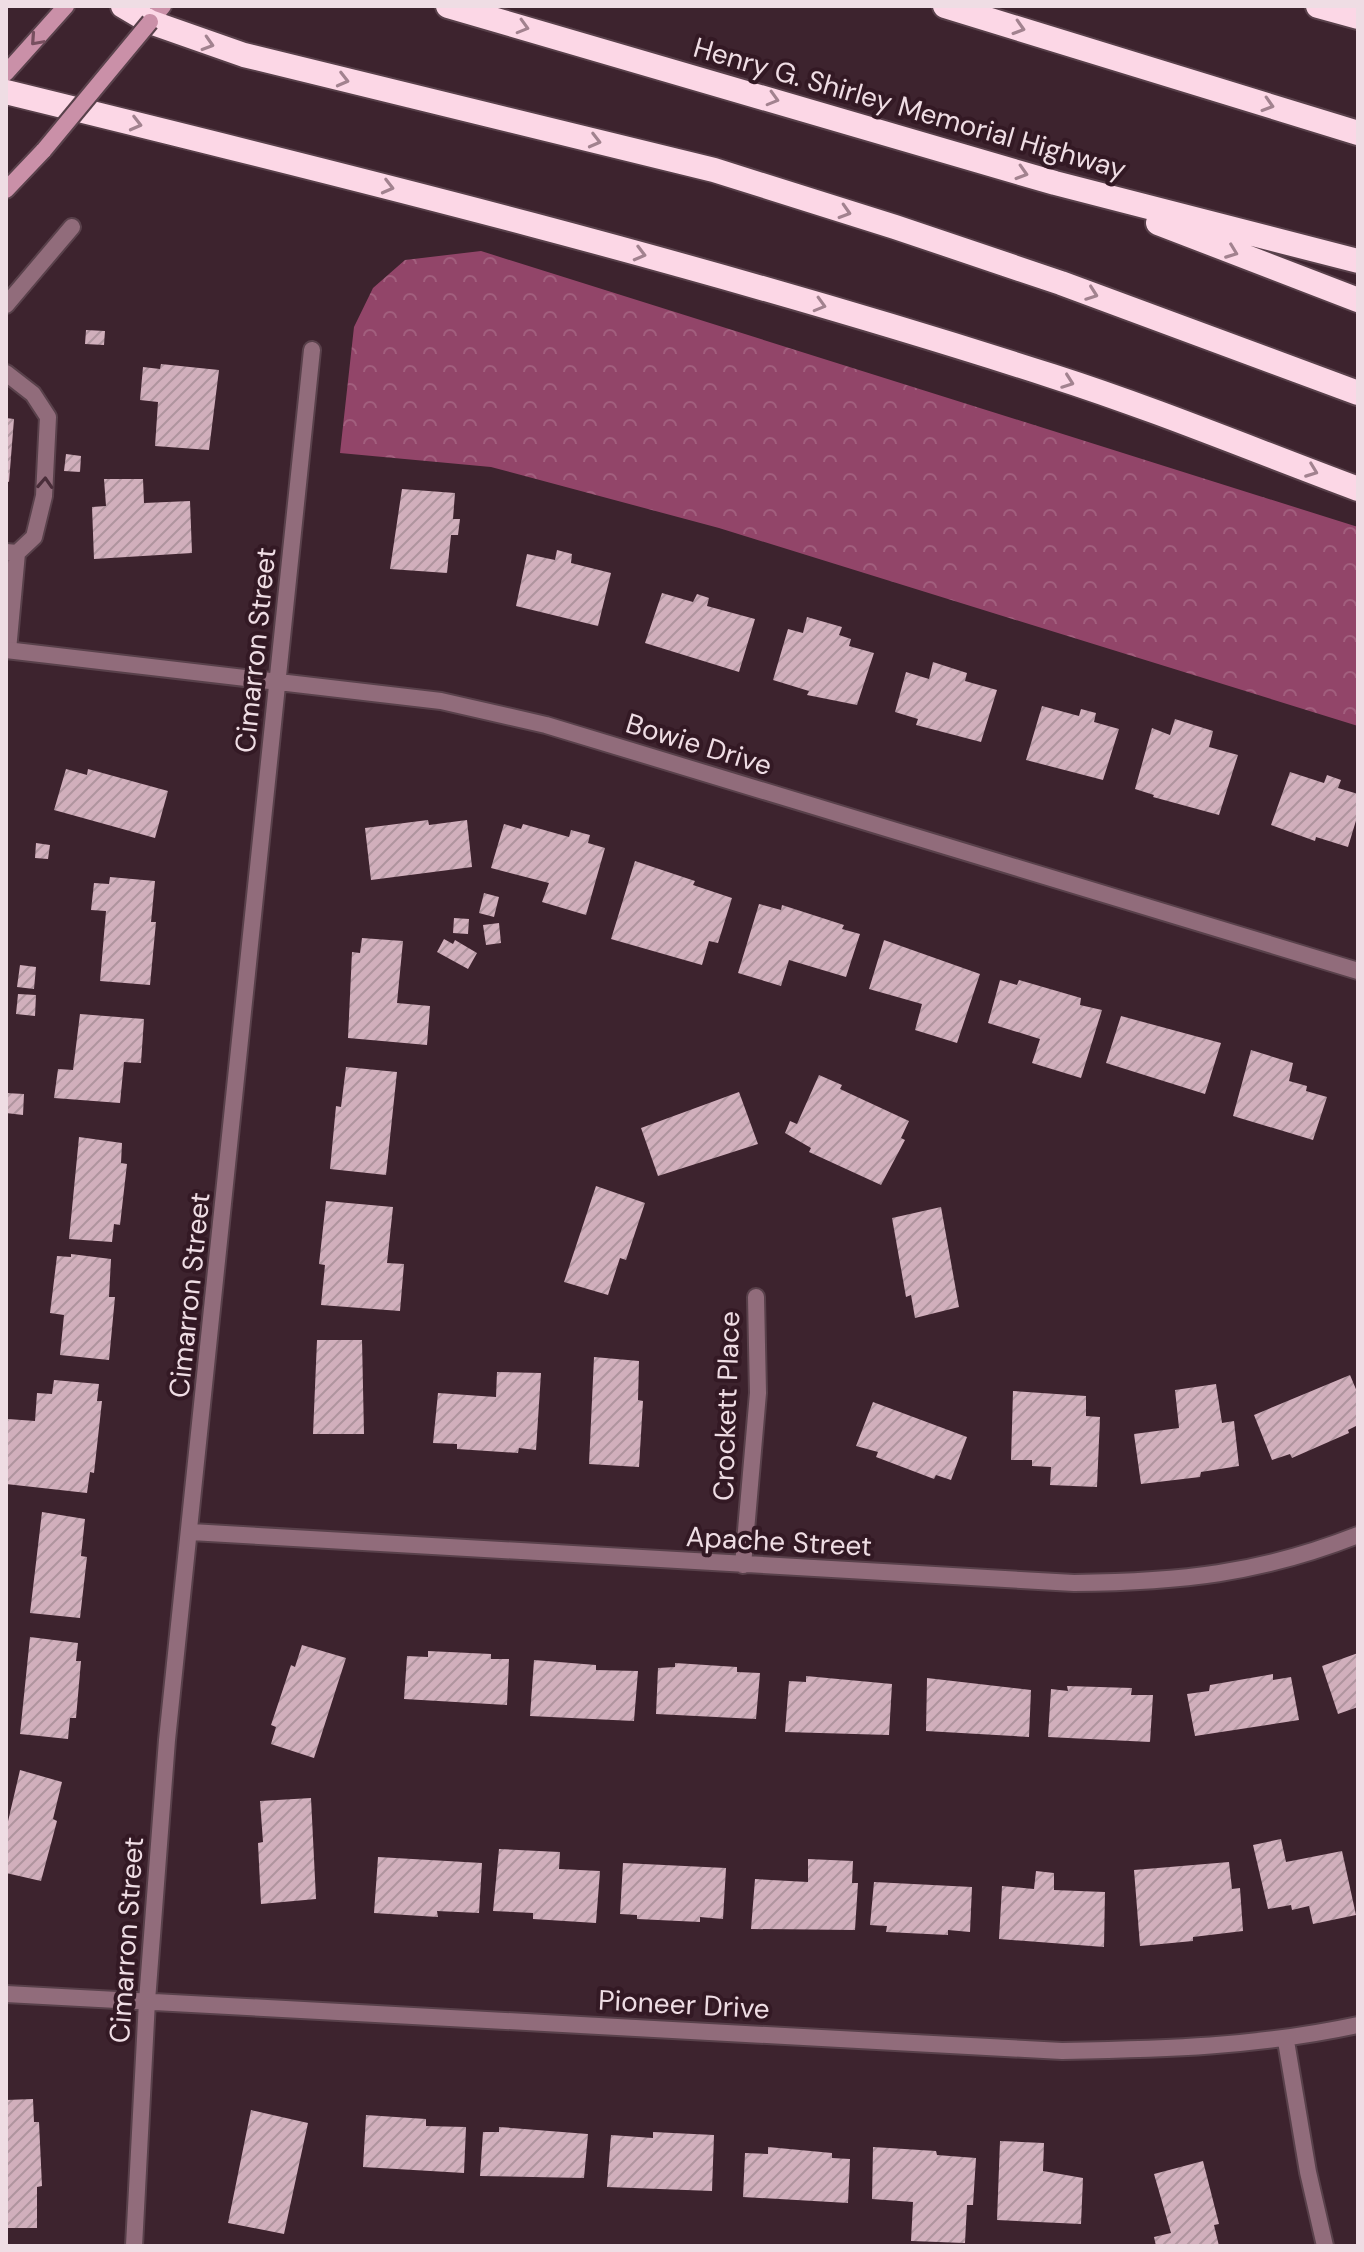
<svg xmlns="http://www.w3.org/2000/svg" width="1364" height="2252" viewBox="0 0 1364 2252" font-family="'DM Sans',sans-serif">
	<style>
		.forest { fill: url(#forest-crowns) }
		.building { fill: url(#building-hatch) }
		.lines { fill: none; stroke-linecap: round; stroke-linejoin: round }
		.service-casing { stroke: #59414b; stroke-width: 20 }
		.minor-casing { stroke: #59414b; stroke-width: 20 }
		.secondary-casing { stroke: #59414b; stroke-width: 20 }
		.motorway-casing { stroke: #59414b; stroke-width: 28 }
		.service { stroke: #916c7b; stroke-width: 16 }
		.minor { stroke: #916c7b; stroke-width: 16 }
		.secondary { stroke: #ca90a8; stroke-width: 16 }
		.motorway { stroke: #fcd7e6; stroke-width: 24 }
		.secondary-bridge-casing { stroke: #59414b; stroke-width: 20; stroke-linecap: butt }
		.secondary-bridge { stroke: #ca90a8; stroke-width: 16 }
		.oneway { stroke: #a2828f }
		.oneway2 { stroke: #774f5f }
		.oneway3 { stroke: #4a2e3a }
		.labels { text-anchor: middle; stroke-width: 8; stroke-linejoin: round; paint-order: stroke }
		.street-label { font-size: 28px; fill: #efdde4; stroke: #331924 }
	</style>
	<defs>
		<pattern id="forest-crowns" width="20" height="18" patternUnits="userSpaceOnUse" patternTransform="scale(2)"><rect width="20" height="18" fill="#924569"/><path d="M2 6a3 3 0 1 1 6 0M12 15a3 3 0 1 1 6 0" fill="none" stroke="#a25f7e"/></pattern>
		<pattern id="building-hatch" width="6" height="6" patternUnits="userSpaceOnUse" patternTransform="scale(2)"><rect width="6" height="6" fill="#d1afbc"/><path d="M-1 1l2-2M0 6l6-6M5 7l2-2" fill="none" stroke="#af949e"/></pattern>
	</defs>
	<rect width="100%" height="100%" fill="#3d232e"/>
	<path class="forest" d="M481,251L1358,527V726L719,528L491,467L340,453L354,327L373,288L405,260Z"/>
	<path class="building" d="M86,330L105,331L104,345L85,344Z
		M161,364L219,370L209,450L155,446L158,402L140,400L143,367L160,369Z
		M6,418L14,419L9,482L6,481Z
		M66,454L81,456L80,472L64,471Z
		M104,479H143L144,503L190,501L192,553L94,559L92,507L106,506Z
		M402,489L455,493L453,519H460L458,535H451L447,573L390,569Z
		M557,550L572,554L571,563L611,573L598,626L516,606L527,554L555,560Z
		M662,593L693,602L697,594L709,598L707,606L755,619L739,672L645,643Z
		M807,617L842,627L839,635L851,639L849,646L874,653L857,705L807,695L809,691L773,680L788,629L803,633Z
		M933,662L967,673L965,681L997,690L981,742L916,725L918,719L895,712L906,672L929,679Z
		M1042,706L1079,716L1081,709L1096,713L1094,722L1119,729L1103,780L1026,760Z
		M1175,719L1213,731L1209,747L1238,755L1219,815L1153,797L1154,795L1135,789L1152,728L1170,735Z
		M66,769L87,775L88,769L168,791L155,838L54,810Z
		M1290,772L1324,783L1327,775L1341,780L1338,788L1358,794V814L1348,847L1316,837L1315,841L1271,825Z
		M428,820L429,825L467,820L472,867L371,880L365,828Z
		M504,824L521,829L523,824L569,837L571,830L590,835L588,843L605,848L586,915L542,902L549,883L491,868Z
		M36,843L50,845L48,859L35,858Z
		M635,861L695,881L693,885L732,898L718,943L709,941L702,965L611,939Z
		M110,877L155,881L151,922H156L150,985L100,981L106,911L91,910L94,883L109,884Z
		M484,893L499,897L494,917L479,913Z
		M759,904L781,910L782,905L844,925L842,929L860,934L846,977L789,960L781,986L738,973Z
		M454,918L469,919L468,934L453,933Z
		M499,923L501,943L486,945L483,925Z
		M362,938L403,941L397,1003L430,1006L427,1045L348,1038L352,952L360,953Z
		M444,939L453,944L455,940L477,953L468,969L437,952Z
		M884,940L980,974L957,1043L915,1030L922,1004L869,989Z
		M20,965L36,967L34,989L17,987Z
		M1000,980L1017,985L1019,980L1081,998L1080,1005L1102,1010L1081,1078L1032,1063L1040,1039L988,1023Z
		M18,994L36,995L35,1016L16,1014Z
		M80,1014L144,1019L141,1063L124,1062L120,1103L54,1098L58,1069L73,1070Z
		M1121,1016L1221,1043L1205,1094L1106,1063Z
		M1251,1050L1293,1063L1289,1081L1307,1086L1306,1091L1327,1097L1313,1140L1233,1116Z
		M346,1067L397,1072L386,1175L330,1169L336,1106L341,1107Z
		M819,1075L842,1085L840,1089L909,1121L901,1138L905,1140L881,1185L809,1152L811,1148L785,1133L790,1121L797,1124Z
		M739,1092L758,1144L658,1176L641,1128Z
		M6,1093L24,1094L23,1115L6,1113Z
		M79,1137L122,1143L121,1163L127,1164L120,1225L114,1224L112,1242L69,1239Z
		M596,1186L645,1203L626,1260L620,1258L608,1295L564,1282Z
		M326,1201L393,1207L387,1263L404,1264L400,1311L321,1305L325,1265L319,1264Z
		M941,1207L959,1307L915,1318L911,1295L906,1297L892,1218Z
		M71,1254L111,1259L109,1297H115L109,1360L60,1355L64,1315L50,1313L57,1256L71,1257Z
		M317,1340H362L364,1434H313Z
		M594,1357L639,1361L638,1400L643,1401L639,1467L589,1464Z
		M497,1372L541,1373L536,1450L519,1448L518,1453L457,1449V1444L433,1443L438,1393L496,1397Z
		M1350,1375L1358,1394V1425L1348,1430L1349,1433L1292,1458L1290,1454L1272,1460L1254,1415Z
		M54,1380L99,1384L97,1401H102L94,1473L90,1472L87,1493L6,1484L8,1419L35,1421L37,1393L52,1394Z
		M1216,1384L1222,1423L1234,1421L1239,1466L1201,1472L1200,1477L1141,1484L1134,1434L1179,1428L1175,1390Z
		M1013,1391L1086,1396V1416L1100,1417L1097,1487L1050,1485L1051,1467L1032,1466V1460H1011Z
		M873,1402L967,1437L951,1480L936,1475L934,1479L876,1457L878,1452L856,1446Z
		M42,1512L85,1519L81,1556L87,1557L80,1618L30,1613Z
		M30,1637L78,1643L76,1661H81L76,1718H70L68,1739L20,1734Z
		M302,1645L346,1658L314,1758L271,1744L276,1727L271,1725L291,1665L295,1667Z
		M428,1651L491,1654V1659H509L507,1705L404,1699L407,1656L428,1657Z
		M1358,1653V1707L1338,1714L1322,1666Z
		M534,1660L596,1665V1670L638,1671L634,1721L530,1716Z
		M675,1663L737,1667V1672L760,1673L756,1719L656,1714L658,1668L675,1667Z
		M1273,1674V1680L1291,1677L1299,1720L1195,1736L1187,1694L1209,1691L1210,1685Z
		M806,1676L892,1684L889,1735L785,1732L789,1681L806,1682Z
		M927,1678L1031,1690L1029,1737L926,1731Z
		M1067,1686L1132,1688L1131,1695H1153L1150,1742L1048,1737L1051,1689L1068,1691Z
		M20,1770L62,1782L53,1819L57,1821L41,1881L6,1873V1830Z
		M311,1798L316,1899L261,1904L258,1843L263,1842L260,1801Z
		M1281,1839L1286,1862L1342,1851L1356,1915L1313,1924L1309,1906L1292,1910L1291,1905L1268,1909L1253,1845Z
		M499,1849L560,1852L559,1869L600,1871L596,1923L533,1919V1913L493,1911Z
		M378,1857L482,1863L479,1913L437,1911L438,1917L374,1913Z
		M808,1859L853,1861L852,1883H858L855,1930L751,1929L755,1879L808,1882Z
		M1229,1862L1232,1889L1240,1888L1243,1931L1193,1937V1941L1140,1946L1134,1870Z
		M623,1863L726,1868L723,1919L700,1917V1922L637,1919V1915L620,1914Z
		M1036,1871L1054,1873V1890L1105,1892L1104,1947L999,1939L1002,1886L1034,1889Z
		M874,1882L972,1887L970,1932L948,1930V1935L886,1932L887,1926L870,1925Z
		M33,2099L34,2122H39L42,2186L37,2187V2228H6V2100Z
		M251,2110L308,2123L284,2234L228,2223Z
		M366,2115L426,2119V2126L466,2127L464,2173L363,2167Z
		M499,2127L588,2134L584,2178L480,2176L483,2132H499Z
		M653,2132L714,2135L712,2191L607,2187L611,2135L653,2138Z
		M1000,2141L1044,2143L1043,2171L1083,2178L1081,2224L997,2220Z
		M768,2147L832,2153V2158L850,2159L848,2203L743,2197L745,2153L768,2154Z
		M873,2147L936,2151L937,2155L976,2158L973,2205H967L965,2243L911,2241L913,2202L872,2199Z
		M1203,2161L1219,2224L1214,2225L1219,2246H1156L1154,2237L1171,2233L1154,2174Z"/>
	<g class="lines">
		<g class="service-casing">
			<path id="service" d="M6,305L72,227
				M6,373L33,394L48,417L44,496L34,537L17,553
				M6,552L17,553L8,650"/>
		</g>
		<g class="minor-casing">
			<path id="minor" d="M6,650L441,701L546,725L1358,971
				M191,1532L1074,1583C1179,1582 1259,1574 1358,1535
				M743,1565L758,1393L756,1297
				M6,1994L1062,2051C1166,2049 1255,2047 1358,2025
				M1286,2041L1308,2172L1325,2246
				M134,2246L147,2001L167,1740L312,350"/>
		</g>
		<g class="secondary-casing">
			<path id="secondary" d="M150,22L163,6
				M6,73L66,6
				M6,190L44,150"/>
		</g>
		<g class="motorway-casing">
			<path id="motorway" d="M123,6L150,22L244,55L714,170L895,227L1061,283L1358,393
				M448,6L1055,183L1358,261
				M945,6L1358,133
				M1318,6L1358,17
				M6,92C357,178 708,265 1052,376C1155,409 1256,451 1358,489
				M1158,223L1358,300"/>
		</g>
		<use href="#service" class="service"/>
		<use href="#minor" class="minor"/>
		<use href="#secondary" class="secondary"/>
		<use href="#motorway" class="motorway"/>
		<g class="secondary-bridge-casing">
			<path id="secondary-bridge" d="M44,150L150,22"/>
		</g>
		<use href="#secondary-bridge" class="secondary-bridge"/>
	</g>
	<defs><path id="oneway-chevron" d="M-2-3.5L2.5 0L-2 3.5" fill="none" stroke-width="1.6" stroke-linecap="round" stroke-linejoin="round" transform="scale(2)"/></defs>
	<g class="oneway">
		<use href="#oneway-chevron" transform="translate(523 27) rotate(16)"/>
		<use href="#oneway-chevron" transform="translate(1019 28) rotate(17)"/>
		<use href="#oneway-chevron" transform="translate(208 44) rotate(17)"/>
		<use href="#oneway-chevron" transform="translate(343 80) rotate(14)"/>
		<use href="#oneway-chevron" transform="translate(773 99) rotate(16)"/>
		<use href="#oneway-chevron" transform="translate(1268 105) rotate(17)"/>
		<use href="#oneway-chevron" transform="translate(136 124) rotate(14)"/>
		<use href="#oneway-chevron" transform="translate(595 141) rotate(14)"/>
		<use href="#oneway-chevron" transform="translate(1022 173) rotate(17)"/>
		<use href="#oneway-chevron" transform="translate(388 187) rotate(14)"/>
		<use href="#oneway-chevron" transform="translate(845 212) rotate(17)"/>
		<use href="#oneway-chevron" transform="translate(1232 252) rotate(21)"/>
		<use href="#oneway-chevron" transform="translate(640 254) rotate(15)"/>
		<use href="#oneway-chevron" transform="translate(1092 294) rotate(20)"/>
		<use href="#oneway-chevron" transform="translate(820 305) rotate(16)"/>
		<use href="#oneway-chevron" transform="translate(1068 382) rotate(20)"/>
		<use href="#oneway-chevron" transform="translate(1312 471) rotate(21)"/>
	</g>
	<use class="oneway2" href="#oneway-chevron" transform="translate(36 40) rotate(132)"/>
	<use class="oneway3" href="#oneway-chevron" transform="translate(45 483) rotate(-87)"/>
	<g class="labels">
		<g class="street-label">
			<text transform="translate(910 108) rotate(16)" y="10">Henry G. Shirley Memorial Highway</text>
			<text transform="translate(255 650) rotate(-84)" y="10">Cimarron Street</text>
			<text transform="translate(699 744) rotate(17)" y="10">Bowie Drive</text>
			<text transform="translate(189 1295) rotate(-84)" y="10">Cimarron Street</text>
			<text transform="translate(726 1406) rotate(-88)" y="10">Crockett Place</text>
			<text transform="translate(779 1541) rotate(3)" y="10">Apache Street</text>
			<text transform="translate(126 1940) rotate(-86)" y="10">Cimarron Street</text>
			<text transform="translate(684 2004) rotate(3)" y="10">Pioneer Drive</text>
		</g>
	</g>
	<rect width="1364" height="2252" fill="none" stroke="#efdde4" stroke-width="16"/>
</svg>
